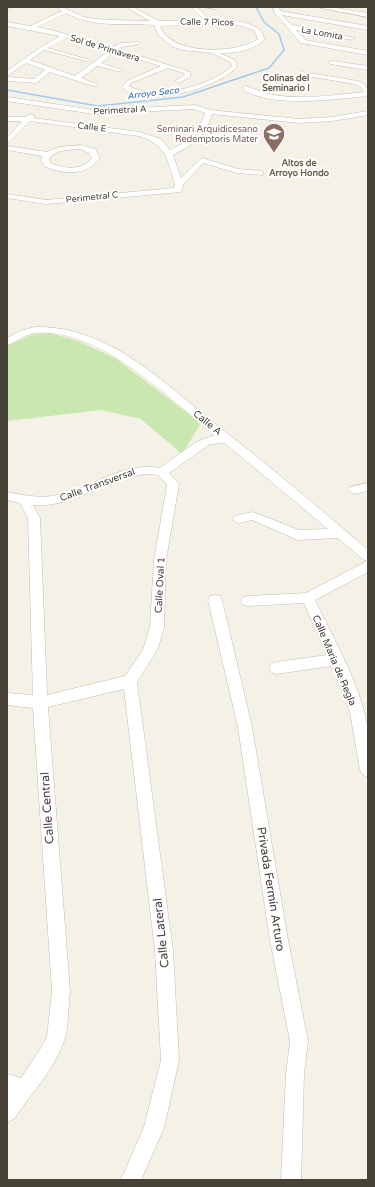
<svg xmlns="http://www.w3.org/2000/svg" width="375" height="1187" viewBox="0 0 375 1187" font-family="'Varela Round',sans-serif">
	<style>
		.green { fill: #c9e8b0 }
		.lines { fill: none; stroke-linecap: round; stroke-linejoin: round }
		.stream { stroke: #a4c9f0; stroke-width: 1.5 }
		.minor-casing { stroke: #c2bdad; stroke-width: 1 }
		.minor { fill: #fff; fill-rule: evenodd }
		.labels { text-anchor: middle; stroke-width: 4; stroke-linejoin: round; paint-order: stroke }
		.far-street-label { font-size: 9px; fill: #474236; stroke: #fff }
		.far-neighbourhood-label { font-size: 9px; font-weight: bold; fill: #6a614d; stroke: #fff }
		.far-water-label { font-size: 9px; font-style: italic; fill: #2f6db3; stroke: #fff }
		.far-education-label { font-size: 9px; fill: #785e54; stroke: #fff; text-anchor: end }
		.street-label { font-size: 10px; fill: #474236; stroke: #fff }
		.near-street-label { font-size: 12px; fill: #474236; stroke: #fff }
	</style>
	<rect width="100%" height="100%" fill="#f4f1e7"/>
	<path class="green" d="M50,333L78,341L115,358L201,423L182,454L141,419L101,410L7,421V346L31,335Z"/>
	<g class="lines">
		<path class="stream" d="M7,90L98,106L183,97L269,68L284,50L279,34L264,22L257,9L258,7"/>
		<g class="minor-casing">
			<path id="minor" d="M7,7H13L7,10Z
				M57,7C69,7 77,17 89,18C109,21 130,20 150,21L126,7H133L159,21L204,20L191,7H197L210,20C224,19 264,20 264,40C253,51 235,53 219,53L235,60L237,67C217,88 145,110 122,87L127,81L161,66L114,52L101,63L122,70V72L97,66L81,78L97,84V86H93L50,72L36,83L7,81V77L34,79L45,70L26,63L7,76V71L41,47L60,36L7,26V22L30,26L62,11ZM66,13C91,28 126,23 154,25L158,35L173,47L183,50L212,53L230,62L232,66C211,86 155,101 129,86L131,83L168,68L184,73L185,75L175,81L178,83L190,77V72L118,49L122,47L139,44V42L120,43L112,48L55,31L37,27ZM223,23L238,25L254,30L258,39C237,54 170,56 160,26ZM66,38L109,51L75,76L30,60L44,50L90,62V60L48,48Z
				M202,7H219L216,9Z
				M273,7H279L280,11L368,26V30L282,15L292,25L355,38L352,40L296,30L305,40L368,51V55L301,43L275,13Z
				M316,7H330L368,13V17Z
				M332,61L368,66V70L330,64V62Z
				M303,72L358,81C366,84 368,88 368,96C337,99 267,109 242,88L245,86C255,89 264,93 274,95C304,100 334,95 364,92L360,86L354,84L301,75L300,74Z
				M7,97L94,110L195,105L210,110L299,119L332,117L368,111V115L332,121L299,123L212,114C204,139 195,143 173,155L181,178L202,158L238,169L263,171V175L237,173L203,163L183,185L181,192L46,204L7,198V194L46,200L174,188L175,184C166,156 168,147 139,136L30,121L7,144V138L22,121H7V117H26L31,114L35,116L33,118L140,132L161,139L170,150C191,139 198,136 205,113L194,109L94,114L7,101Z
				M81,145L95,149L100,158C87,176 63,175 44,166L41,160L43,156L7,150V146L47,152L59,147ZM80,149L89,153L92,158C83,171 63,169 50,163L49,160C54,149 70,150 80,149Z
				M35,327C109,325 165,384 219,427C270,466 319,508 368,550V572L315,600C333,638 363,689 368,731C370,746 368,762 368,777L363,775L360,770L350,712L332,666L276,674L271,672L269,668L271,664L276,662L327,655L304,603L248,606L243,605L241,601L243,597L248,596L306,593L367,561L364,560L338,538L298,540L252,520L239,523L235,522L233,519L235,516L253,512L299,530L328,529L225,443L210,444L169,473L179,484L166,560L164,627L158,648L137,682L173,951L179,1060L164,1128L141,1180H121L144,1127L161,1060L155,951L124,689L48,707L70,991C68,1005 69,1020 66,1034C58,1066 32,1092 14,1119L7,1122V1074L21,1078L38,1053L47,1037L52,991L33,708L7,705V693L33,695L28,518L20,503L7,500V492C22,495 37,498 52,496C91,490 120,461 160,468L196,442L215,435C169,398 99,327 35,333C24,334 17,342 7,345V338L20,331ZM148,474L158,475L167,485L154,560L150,627L143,650L125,676L47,695L40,518L33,505C75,508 107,477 148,474Z
				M368,483V491L354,494L348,490L350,487Z
				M215,595L220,596L222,600L252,727L288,940L308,1041L304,1074L301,1180H281L286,1074L290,1041L270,940L238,727L208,600L210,596Z"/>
		</g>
		<use href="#minor" class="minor"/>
	</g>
	<defs>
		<g id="school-pin" transform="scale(1.15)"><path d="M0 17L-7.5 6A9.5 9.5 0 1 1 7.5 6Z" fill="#8d6e63" stroke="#fff"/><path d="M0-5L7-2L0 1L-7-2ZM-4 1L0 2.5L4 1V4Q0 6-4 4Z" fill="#fff"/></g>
	</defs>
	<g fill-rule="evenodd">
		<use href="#school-pin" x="274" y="134"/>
	</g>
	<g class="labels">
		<g class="far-street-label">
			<text transform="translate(207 22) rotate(1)" y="3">Calle 7 Picos</text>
			<text transform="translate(322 33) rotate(10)" y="3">La Lomita</text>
			<text transform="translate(105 48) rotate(17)" y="3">Sol de Primavera</text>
			<text transform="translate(120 110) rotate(-3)" y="3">Perimetral A</text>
			<text transform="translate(92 127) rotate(7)" y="3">Calle E</text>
			<text transform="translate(92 197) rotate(-6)" y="3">Perimetral C</text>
		</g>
		<g class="far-neighbourhood-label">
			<text x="286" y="81">Colinas del<tspan x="286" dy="10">Seminario I</tspan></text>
			<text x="299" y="166">Altos de<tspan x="299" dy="10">Arroyo Hondo</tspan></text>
		</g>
		<g class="far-water-label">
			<text transform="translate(153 93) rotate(-7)" y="3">Arroyo Seco</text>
		</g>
		<g class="far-education-label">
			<text x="258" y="132">Seminari Arquidicesano<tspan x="258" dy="10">Redemptoris Mater</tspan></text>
		</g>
		<g class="street-label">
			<text transform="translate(208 422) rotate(39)" y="4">Calle A</text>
			<text transform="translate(97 484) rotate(-20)" y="4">Calle Transversal</text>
			<text transform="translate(159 585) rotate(-87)" y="4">Calle Oval 1</text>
			<text transform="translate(335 660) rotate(67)" y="4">Calle María de Regla</text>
		</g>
		<g class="near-street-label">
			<text transform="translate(47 808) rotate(-94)" y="4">Calle Central</text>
			<text transform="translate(271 889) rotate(81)" y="4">Privada Fermín Arturo</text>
			<text transform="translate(161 933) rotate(-96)" y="4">Calle Lateral</text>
		</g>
	</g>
	<rect width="375" height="1187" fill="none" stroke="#474236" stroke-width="16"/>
</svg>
